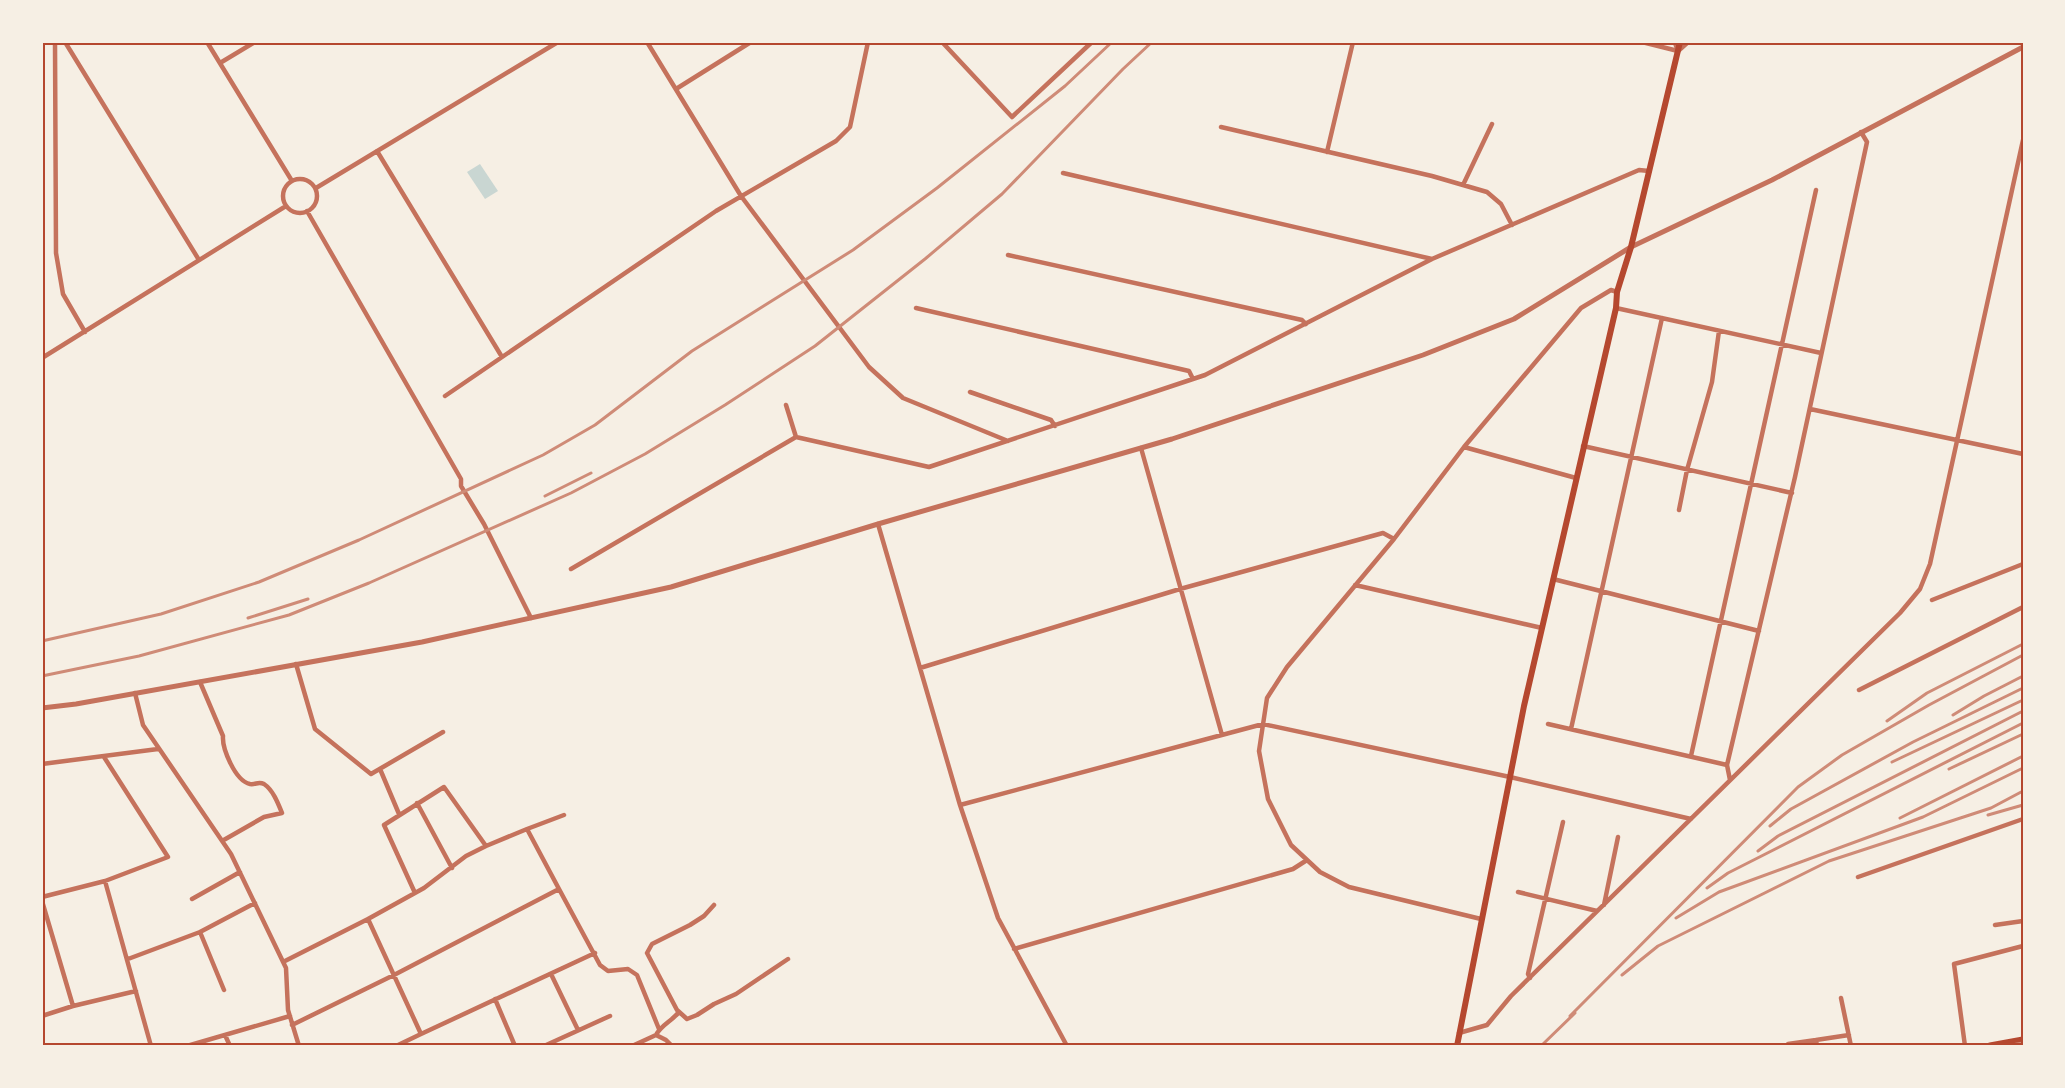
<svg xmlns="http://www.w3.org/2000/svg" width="2065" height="1088" viewBox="0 0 2065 1088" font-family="'Public Sans',sans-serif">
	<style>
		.water { fill: #c9d6d2 }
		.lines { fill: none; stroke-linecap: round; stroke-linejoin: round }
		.minor { stroke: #c5725c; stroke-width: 4.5 }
		.tertiary { stroke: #c5725c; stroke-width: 5 }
		.secondary { stroke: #b5482f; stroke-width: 6 }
		.primary { stroke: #b5482f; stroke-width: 7 }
		.rail { stroke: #cf8b77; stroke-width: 3 }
		.neatline { fill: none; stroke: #b5482f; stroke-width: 2 }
	</style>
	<rect width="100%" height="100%" fill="#f6efe4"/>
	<path class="water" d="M480,164L498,191L485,199L467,172Z"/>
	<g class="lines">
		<path class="minor" d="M55,42L56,253L63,294L85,332
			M65,42L199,260
			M207,42L292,181
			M647,42L741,196L869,367L903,398L1008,441
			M942,42L1012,117L1092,42
			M1642,42L1678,51
			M220,63L255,42
			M676,89L751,42
			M1221,127L1432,176L1487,192L1501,204L1512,225
			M377,151L502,357
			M1327,152L1353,42
			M1063,173L1432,259
			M283 196a17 17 0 1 1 34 0a17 17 0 1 1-34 0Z
			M1463,185L1492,124
			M316,188L558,42
			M307,211L461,479V486L484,524L531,618
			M1008,255L1302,320L1306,324
			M916,308L1189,371L1193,379
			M1616,308L1821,353
			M42,358L286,206
			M970,392L1051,420L1055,426
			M445,396L716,211L836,141L850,127L868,42
			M786,405L796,437
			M1810,409L2023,454
			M1583,446L1792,493
			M1464,447L1576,478
			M1141,448L1222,735
			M1679,510L1687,470L1712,382L1719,331
			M878,524L960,805L998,918L1067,1046
			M571,569L796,437L929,467L1205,375L1432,259L1639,170L1649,171
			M1553,579L1759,631
			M1355,585L1542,628
			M1932,600L2023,564
			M296,664L315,729L371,774L443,732
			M920,668L1180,589L1383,533L1394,539
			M200,682L223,736C222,748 235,781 250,784C256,785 258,781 264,784C273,790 278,803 282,813L264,817L222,841
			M1859,690L2023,607
			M135,693L143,725L231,854L286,968L288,1010L299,1046
			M1548,724L1727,765
			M1571,729L1662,318
			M1691,756L1816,190
			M42,764L158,749
			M380,769L399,814
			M1730,780L1727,765L1795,477L1867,142L1861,132
			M417,803L452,868
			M960,805L1263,724L1510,777L1691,819
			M1858,877L2023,819
			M105,881L151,1046
			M559,889L600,965L608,971L628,969L637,975L659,1029
			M1518,892L1597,911
			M415,893L384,825L444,787L486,846
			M42,897L105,881L168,857L104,757
			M192,899L240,872
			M42,901L73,1006
			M714,905L704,916L690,925L652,944L647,953L677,1010L687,1019L697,1015L714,1004L736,994L788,959
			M1604,905L1618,837
			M368,919L424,888L466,856L486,846L527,829
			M1481,919L1349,887L1320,872L1291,845L1268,799L1259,751L1267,698L1287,667L1394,539L1464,447L1581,308L1611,290L1617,292
			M1995,925L2023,921
			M1014,949L1293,869L1307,860
			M128,959L200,932
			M283,962L368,919L421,1034L396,1046
			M551,974L578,1030
			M1530,978L1528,974L1563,822
			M224,990L200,932L255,903
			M1841,998L1851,1046
			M495,999L515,1046
			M42,1016L73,1006L136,991
			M292,1025L394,975L559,889L527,829L564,815
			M1459,1033L1487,1025L1511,996L1900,613L1920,589L1930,564L2023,140
			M421,1034L595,953
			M225,1035L230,1046
			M656,1035C661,1025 672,1021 679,1012
			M1788,1044L1816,1040
			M187,1046L290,1016
			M544,1046L610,1016
			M632,1046L656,1035L666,1040L672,1046
			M1817,1046L1816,1040L1849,1035
			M1965,1046L1954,964L2023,946"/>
		<path class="tertiary" d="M1675,42L1678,51L1688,42
			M42,708L76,704L422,642L671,587L878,524L1172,439L1423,355L1514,319L1631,247L1772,180L2023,47"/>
		<path class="secondary" d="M1457,1046L1524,706L1616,308L1617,292L1631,247L1680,42"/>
		<path class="primary" d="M1990,1046L2023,1040"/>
		<path class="rail" d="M545,496L591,473
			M248,618L308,599
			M42,641L161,614L259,582L359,540L543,455L595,425L692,351L853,250L937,188L1065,86L1112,42
			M42,676L139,656L289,615L369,583L571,493L645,454L725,405L815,346L925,259L1002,194L1123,69L1152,42
			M1953,715L1984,696L2023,676
			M1887,721L1927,693L2023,644
			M1892,762L2023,700
			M1949,769L2023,734
			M1988,815L2023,805
			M1900,818L2023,756
			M1770,826L1791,809L1913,742L2023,688
			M1758,851L1778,836L2023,711
			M1707,888L1728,873L2023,723
			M1676,918L1719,892L1923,817L2023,768
			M1622,975L1658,946L1829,861L1991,808L2023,791
			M1570,1016L1798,787L1842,755L1929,705L2023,655
			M1541,1046L1575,1013
			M2006,1046L2023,1043"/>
	</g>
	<rect width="2065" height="1088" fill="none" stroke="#f6efe4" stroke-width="87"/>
	<rect x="44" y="44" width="1978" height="1000" class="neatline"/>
</svg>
